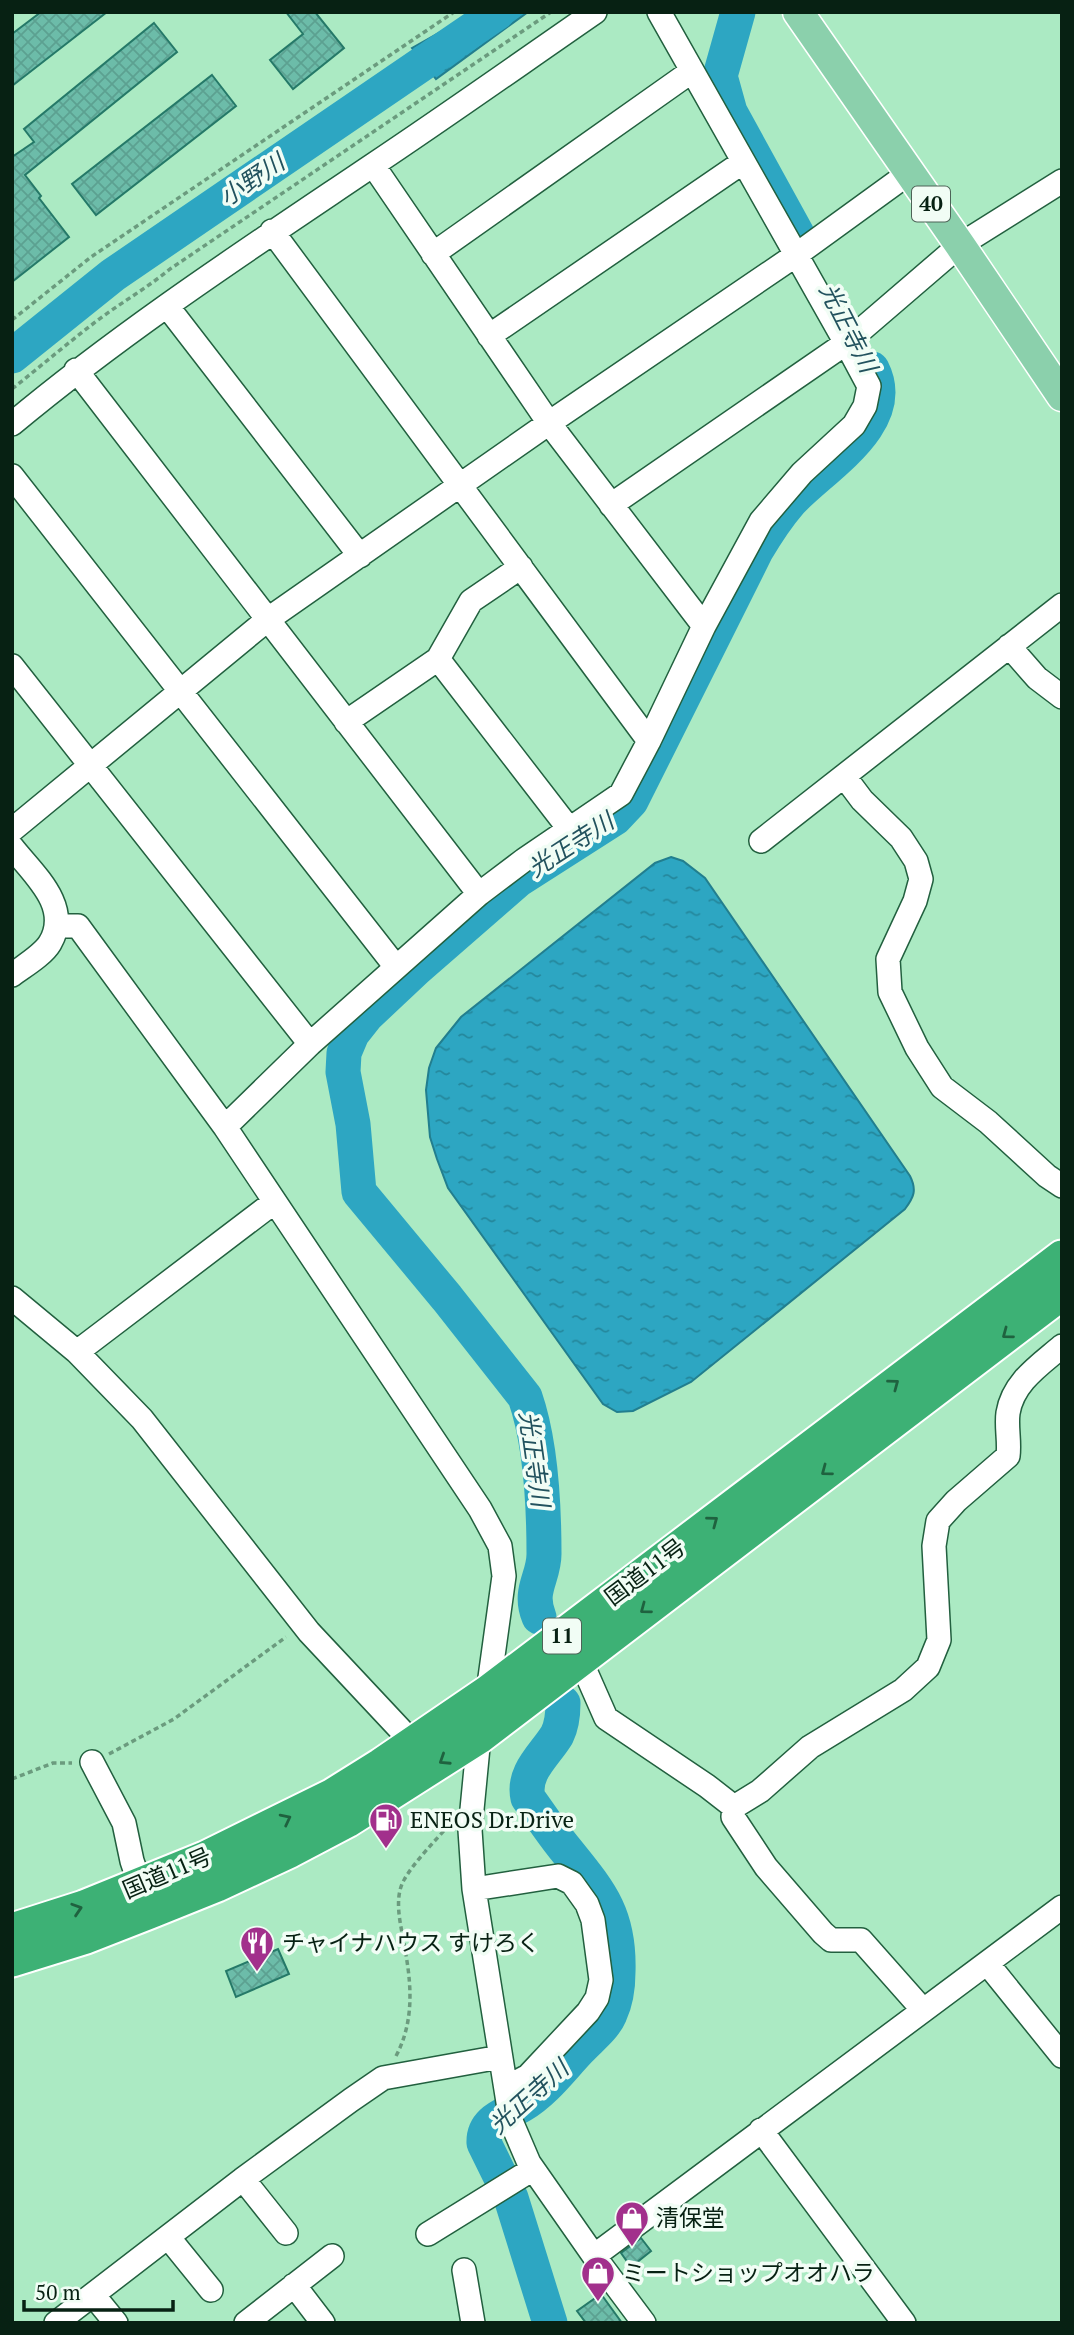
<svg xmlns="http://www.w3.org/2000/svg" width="1074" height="2335" viewBox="0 0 1074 2335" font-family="'PT Serif','Noto Sans JP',serif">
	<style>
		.grass { fill: url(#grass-tufts) }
		.water { fill: url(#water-ripples); stroke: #227e8e; stroke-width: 2 }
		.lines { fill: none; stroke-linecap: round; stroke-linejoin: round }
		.river { stroke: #2da6c2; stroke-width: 35 }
		.building { fill: url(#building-cross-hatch); stroke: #257968; stroke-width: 2 }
		.minor-casing { stroke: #22603f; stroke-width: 26 }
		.major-casing { stroke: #fff; stroke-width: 33 }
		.highway-casing { stroke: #fff; stroke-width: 37 }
		.path { stroke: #6b9b7e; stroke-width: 3.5; stroke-dasharray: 5 3.5; stroke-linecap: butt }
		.minor { stroke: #fff; stroke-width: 23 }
		.major { stroke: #8bd0ac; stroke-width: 30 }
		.highway { stroke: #3db175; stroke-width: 33 }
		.oneway { stroke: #1f623f }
		.labels { text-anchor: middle; stroke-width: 7; stroke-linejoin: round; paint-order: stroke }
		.shield { fill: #f1fdf5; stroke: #4d6357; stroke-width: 2 }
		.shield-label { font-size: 21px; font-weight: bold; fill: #072113 }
		.street-label { font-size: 23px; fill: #072113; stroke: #f1fdf5 }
		.poi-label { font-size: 23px; fill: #072113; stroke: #f1fdf5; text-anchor: start }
		.water-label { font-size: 24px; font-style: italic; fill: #22525e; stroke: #f1fdf5 }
	</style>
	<defs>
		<pattern id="grass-tufts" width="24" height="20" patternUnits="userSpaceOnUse" patternTransform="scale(1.75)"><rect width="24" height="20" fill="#f0b7e0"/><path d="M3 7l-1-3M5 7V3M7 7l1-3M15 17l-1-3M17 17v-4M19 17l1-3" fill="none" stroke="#cc9dbf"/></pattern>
		<pattern id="water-ripples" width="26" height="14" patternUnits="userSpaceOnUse" patternTransform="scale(1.75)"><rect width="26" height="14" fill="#2da6c2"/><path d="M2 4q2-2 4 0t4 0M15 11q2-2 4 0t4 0" fill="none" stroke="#24879c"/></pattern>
		<pattern id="building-cross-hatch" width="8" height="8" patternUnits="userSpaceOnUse" patternTransform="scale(1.75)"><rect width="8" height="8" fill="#6cbca9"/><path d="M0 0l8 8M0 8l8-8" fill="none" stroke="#5ca191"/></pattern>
	</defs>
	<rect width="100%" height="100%" fill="#abeac3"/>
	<path class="grass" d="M415,53L432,73L130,281L12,373V338L24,328L166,224L334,111Z"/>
	<path class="water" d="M476,12H528L436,79L412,48Z
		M671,857L683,861L705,878L910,1176C917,1190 914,1197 905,1209L691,1382L633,1411L617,1412L603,1404L448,1188L437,1159L430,1137L426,1090L429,1068L436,1048L461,1017L655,863Z"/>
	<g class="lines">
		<path class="river" d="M738,12L720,76L730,112L797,234
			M12,356L113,275L498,12
			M539,1617C528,1590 544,1578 544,1554C544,1506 541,1443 525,1397L447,1298L359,1192L353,1124L343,1072L344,1053L352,1034L367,1015L417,968L518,880L615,818L631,801L756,551C766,534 777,517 790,502C821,468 900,424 872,369
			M550,2323L511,2198L484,2143C483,2120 505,2115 522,2105C545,2091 561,2069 579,2050C590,2038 604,2028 610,2014C616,2001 618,1986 618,1972C620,1912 598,1890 562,1845C550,1830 539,1813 528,1798C522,1772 545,1755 557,1735C562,1725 563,1714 563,1703"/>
	</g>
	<path class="building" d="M41,12H107L12,86V34Z
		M286,12H315L344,48L293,89L270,60L303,34Z
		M154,23L177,52L25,175L41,196L39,198L69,237L12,282V157L34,142L24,129Z
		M212,75L236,106L96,215L72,184Z
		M278,1949L289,1974L236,1997L226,1971Z
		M641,2238L651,2251L631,2267L621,2253Z
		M601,2294L622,2323H586L577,2311Z"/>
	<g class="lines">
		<g class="minor-casing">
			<path id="minor" d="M373,165L549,423L704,626
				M272,231L649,741
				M433,254L692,71
				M167,306L360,556
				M489,336L743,162
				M76,370L479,894
				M12,424C126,329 250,248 373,165C448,115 521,63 595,12
				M12,476L396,967
				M611,505L846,343L960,245L1062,181
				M1009,646L1037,678L1062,697
				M438,659L570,830
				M12,666L310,1044
				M346,722L438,659L471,601L521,567
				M844,776L862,800L901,838L916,861L921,879L915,901L888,959L890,992L917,1048L942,1087L988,1122L1047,1176L1062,1186
				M12,830L267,620L549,423L796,255L909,173
				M761,841L1062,605
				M12,847C33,874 72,906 50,943C43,955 24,966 12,975
				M57,926H78L225,1127L480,1509L500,1546L504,1576L488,1692L479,1737L470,1830L474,1889L511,2121L529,2163L594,2256L644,2323
				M225,1127L310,1044L479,894L524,860L621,794L649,741L704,626L761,521L802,473L854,425L865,406L869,386L846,343L659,12
				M12,1298L77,1352L142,1419L309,1632L413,1743
				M77,1352L273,1203
				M580,1659L606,1718L707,1786L734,1807
				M92,1762L124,1823L132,1861L144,1896
				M474,1889L558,1876L572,1883L587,1904L593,1920L601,1980L597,1998L588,2012L528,2076L506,2088
				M987,1963L1062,2056
				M923,2010L861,1940H831L823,1933L766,1867L733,1817L734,1807L760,1791L810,1747L903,1690L928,1667L939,1640L934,1546L938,1521L956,1501L1008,1456C1010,1442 1006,1427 1008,1413C1013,1382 1040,1365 1062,1346
				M761,2130L904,2323
				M243,2179L286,2233
				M428,2234L533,2169
				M168,2237L211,2290
				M594,2256L1062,1907
				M464,2270L473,2323
				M294,2285L323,2323
				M94,2296L116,2323
				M56,2323L243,2179L351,2100L383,2078L500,2057
				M246,2323L332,2256"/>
		</g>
		<g class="major-casing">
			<path id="major" d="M798,12L960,245L1062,396"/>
		</g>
		<g class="highway-casing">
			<path id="highway" d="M12,1930L84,1907L205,1858L333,1795L381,1765L488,1692L1062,1257
				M12,1960L86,1937L150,1912L217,1885L290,1851L347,1821L479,1737L1062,1293"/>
		</g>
		<path class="path" d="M12,320L91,257L454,12
			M12,389C41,366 69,342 98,320C122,302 147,288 170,269L551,12
			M109,1754L174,1719L286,1637
			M12,1779L53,1763H72
			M396,2056C413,2024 412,1990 406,1955C403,1932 392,1901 404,1880C414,1862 435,1841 449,1825"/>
		<use href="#minor" class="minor"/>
		<use href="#major" class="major"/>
		<use href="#highway" class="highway"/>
	</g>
	<defs><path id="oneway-chevron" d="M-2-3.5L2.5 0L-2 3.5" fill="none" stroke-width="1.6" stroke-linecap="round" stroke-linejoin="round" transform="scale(1.75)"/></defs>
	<g class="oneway">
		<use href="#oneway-chevron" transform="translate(1007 1334) rotate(143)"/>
		<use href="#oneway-chevron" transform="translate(894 1384) rotate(-37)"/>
		<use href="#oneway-chevron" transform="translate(826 1471) rotate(143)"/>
		<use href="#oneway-chevron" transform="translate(713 1521) rotate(-37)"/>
		<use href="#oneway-chevron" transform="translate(645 1609) rotate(143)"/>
		<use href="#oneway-chevron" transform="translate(444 1760) rotate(147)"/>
		<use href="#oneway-chevron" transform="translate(286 1819) rotate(-27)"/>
		<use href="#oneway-chevron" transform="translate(77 1909) rotate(-18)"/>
	</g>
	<defs>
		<g id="fuel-pin" transform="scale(1.75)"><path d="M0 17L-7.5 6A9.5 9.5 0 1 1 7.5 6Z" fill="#a2308c" stroke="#f1fdf5"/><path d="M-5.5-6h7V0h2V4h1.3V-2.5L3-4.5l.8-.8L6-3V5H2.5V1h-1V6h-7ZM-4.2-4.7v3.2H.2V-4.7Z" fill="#fff"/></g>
		<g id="restaurant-pin" transform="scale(1.75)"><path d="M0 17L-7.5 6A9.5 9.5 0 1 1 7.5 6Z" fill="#a2308c" stroke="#f1fdf5"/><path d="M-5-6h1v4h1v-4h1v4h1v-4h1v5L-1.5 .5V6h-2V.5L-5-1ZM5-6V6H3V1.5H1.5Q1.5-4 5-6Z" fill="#fff"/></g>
		<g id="shop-pin" transform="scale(1.75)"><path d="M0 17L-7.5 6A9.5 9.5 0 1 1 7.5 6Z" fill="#a2308c" stroke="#f1fdf5"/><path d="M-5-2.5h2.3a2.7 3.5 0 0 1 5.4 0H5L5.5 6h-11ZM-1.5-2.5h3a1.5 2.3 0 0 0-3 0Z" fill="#fff"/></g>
	</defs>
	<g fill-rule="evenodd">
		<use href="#fuel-pin" x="386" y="1820"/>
		<use href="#restaurant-pin" x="257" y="1943"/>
		<use href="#shop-pin" x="632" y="2218"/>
		<use href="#shop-pin" x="598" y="2273"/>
	</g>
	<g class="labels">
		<g class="shield">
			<rect x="912" y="186.5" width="38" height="35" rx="5"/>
			<rect x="543" y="1618.5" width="38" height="35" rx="5"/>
		</g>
		<g class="shield-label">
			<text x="931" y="211">40</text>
			<text x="562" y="1643">11</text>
		</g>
		<g class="street-label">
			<text transform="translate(645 1572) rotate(-37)" y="8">国道11号</text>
			<text transform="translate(167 1873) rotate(-23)" y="8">国道11号</text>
		</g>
		<g class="poi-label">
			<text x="410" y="1828">ENEOS Dr.Drive</text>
			<text x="282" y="1951">チャイナハウス すけろく</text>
			<text x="656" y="2226">清保堂</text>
			<text x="622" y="2281">ミートショップオオハラ</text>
		</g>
		<g class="water-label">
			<text transform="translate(252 180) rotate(-34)" y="8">小野川</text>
			<text transform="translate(848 328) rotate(63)" y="8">光正寺川</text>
			<text transform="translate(571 845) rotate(-33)" y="8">光正寺川</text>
			<text transform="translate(534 1459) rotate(82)" y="8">光正寺川</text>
			<text transform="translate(529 2097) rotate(-42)" y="8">光正寺川</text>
		</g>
	</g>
	<rect width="1074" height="2335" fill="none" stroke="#072113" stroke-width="28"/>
	<path d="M24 2300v10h149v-10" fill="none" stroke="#072113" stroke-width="3.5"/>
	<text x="35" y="2300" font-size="21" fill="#072113" stroke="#f1fdf5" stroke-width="5" paint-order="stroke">50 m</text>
</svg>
